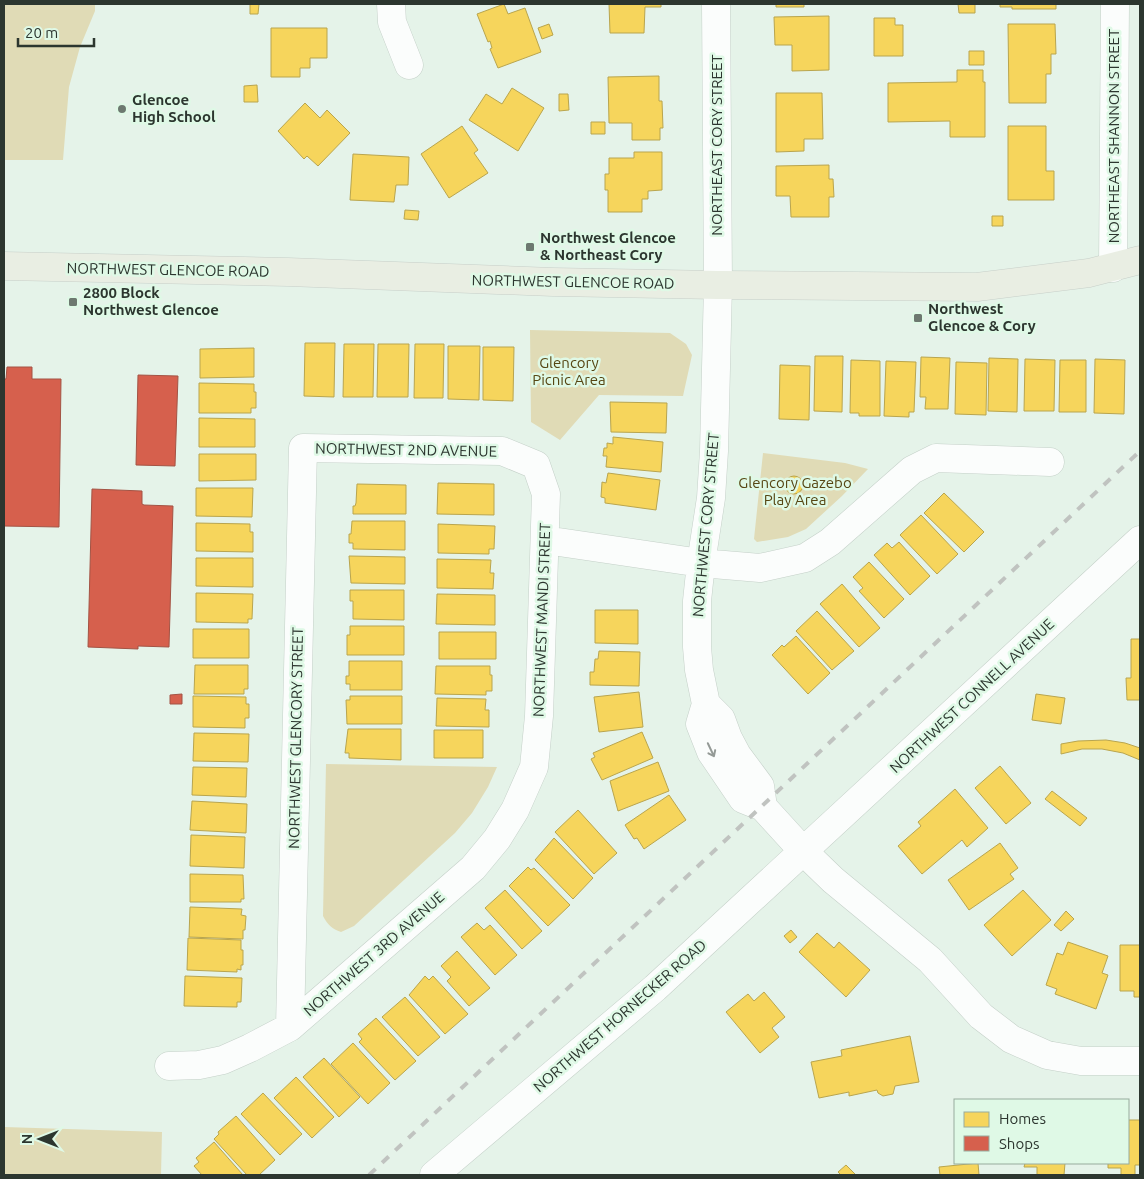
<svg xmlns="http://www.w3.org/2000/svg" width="1144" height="1179" viewBox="0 0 1144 1179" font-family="Ubuntu,sans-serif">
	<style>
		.green { fill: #e0dbb6 }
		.homes { fill: #f6d55c; stroke: #b9a54e }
		.shops { fill: #d6604d; stroke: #a35344 }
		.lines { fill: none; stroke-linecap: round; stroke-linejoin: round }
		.minor-casing { stroke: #c4d0c8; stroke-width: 29 }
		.major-casing { stroke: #c7cfc9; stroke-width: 29 }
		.minor { stroke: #fbfdfc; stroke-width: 28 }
		.major { stroke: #e9eee3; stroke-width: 28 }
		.rail { stroke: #c0c3c0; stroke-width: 4; stroke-dasharray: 9 9; stroke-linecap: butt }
		.oneway { stroke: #949a96 }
		.poi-dot { fill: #6d7870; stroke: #dff9e6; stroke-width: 2 }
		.labels { text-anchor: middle; stroke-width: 5; stroke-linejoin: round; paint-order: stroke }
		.poi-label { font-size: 15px; font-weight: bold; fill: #2c362f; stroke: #dff9e6; text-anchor: start }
		.street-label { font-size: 15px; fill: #2c362f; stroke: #dff9e6 }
		.park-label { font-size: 15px; fill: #564613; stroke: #dff9e6 }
	</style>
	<rect width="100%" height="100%" fill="#e5f3e9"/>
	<path class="green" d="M4,4H95V11L80,47L69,87L63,160H4Z
		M530,330L670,333L686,344L692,355L683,396L599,395L560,440L531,422Z
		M763,453L845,463L868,469L842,496L806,529L788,537L757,542L754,539Z
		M326,764L497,767L488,787L472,813L455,833L354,926L341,932C332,929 328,925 323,916Z
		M4,1127L162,1132L161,1175H4Z"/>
	<path class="homes" d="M250,4H259L258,14H250Z
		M504,4L508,14L525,8L541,52L498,68L490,49L492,48L490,41L488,42L477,14Z
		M609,4H661V7H645L644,33H610Z
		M776,4H804V7H776Z
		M958,4H975V13H959Z
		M1000,4H1056V9H1012V7H1000Z
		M829,16V70L792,71V45H775L774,17Z
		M874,18H895V25H903V56H874Z
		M549,24L553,35L542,39L538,28Z
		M1008,24H1055L1056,54H1051V74H1046V103H1009Z
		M271,28H327V58H310V68H300V77H271Z
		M969,51H984V65H969Z
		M957,70H983V82H985V137H950V121L888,122V83L957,82Z
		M659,76V101H662L663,128H660V140H632V123H609L608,77Z
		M257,85L258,102H244V86Z
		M512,88L544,108L518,151L469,120L486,94L502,104Z
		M776,93H822L823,139H804V151L776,152Z
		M559,94H568L569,110L559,111Z
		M305,103L320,118L327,110L350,133L318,166L307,156L304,159L278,131Z
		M591,122H605V134H591Z
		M462,126L478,150L474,153L488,173L449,198L421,154Z
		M1008,126H1046V171H1054V200H1008Z
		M634,152H662V190L648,191V199H642V212H608V190H605V174H609V158H634Z
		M353,154L409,157L408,185H396L394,202L350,200Z
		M829,165V179H833L834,197H829V217H791L790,196H776V166Z
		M405,210L419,211L418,220L404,219Z
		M992,216H1003V226H992Z
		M305,343H335L334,397L304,396Z
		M344,344H374L373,397H343Z
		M378,344H409L408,397H377Z
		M415,344H444L443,398H414Z
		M448,346H480L479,400L448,399Z
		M483,347H514L513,401L483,400Z
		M254,348V377L200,378V349Z
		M815,356H843L842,412L814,411Z
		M921,357L950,358L948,409H925L926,397H920Z
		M989,358L1018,359L1017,412L988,411Z
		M1025,359L1055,360L1054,411H1024Z
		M1095,359L1125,360L1124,414L1094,413Z
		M851,360L880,361V416H859V413H850Z
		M1060,360H1086V412H1059Z
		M886,361L916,362L914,412H909V417L884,416Z
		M956,362L987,363L986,415L955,414Z
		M780,365L810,366L809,420L779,419Z
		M199,383L254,384V392H256V408H251V413H199Z
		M610,402L667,403L666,433L611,432Z
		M199,418L255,419V447H199Z
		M613,437L663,442L661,472L606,467L607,456H603L604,448H607V443L613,444Z
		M199,454H256V480L199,481Z
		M608,473L660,480L656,510L605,503V498L601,497L602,482L606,483Z
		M785 485a9 9 0 1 1 18 0a9 9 0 1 1-18 0Z
		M438,483L494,484V515L437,514Z
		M357,484L406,485V514H353V506H355L356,503Z
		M196,488H253L252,517L196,516Z
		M944,493L984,532L964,552L924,513Z
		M921,515L958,554L937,574L900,535Z
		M352,521H405V550L353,549V543H349V534H351Z
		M196,523L250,524V532H253V552L196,551Z
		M438,524L495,526L494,549H489V554L438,553Z
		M899,542L930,576L910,595L874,555L887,543L892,548Z
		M349,556L405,557V584L351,583Z
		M196,558H253V587L196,586Z
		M437,559L491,560L490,573H494L493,589L437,588Z
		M869,562L904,599L884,618L859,591L863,588L853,577Z
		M842,584L880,628L859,647L820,604Z
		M350,590H404V620L353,619V601H350Z
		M196,593L253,594L252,619H248V623L196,622Z
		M437,594L495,595V625L436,624Z
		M595,610H638V644L595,643Z
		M817,611L854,651L832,670L796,631Z
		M350,626H404V655H347V635H350Z
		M193,629H249V658H193Z
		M439,632H496V659H439Z
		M796,636L830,673L808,694L772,655L782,645L784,647Z
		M1131,639H1140V700H1127L1126,678H1131Z
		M599,651L640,652L639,686L590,685V672H594L595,659H598Z
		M349,661H402V690H350V684H346V676H349Z
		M195,665H248V689H244V694H194Z
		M436,666H490V675H492V691H486V695L435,694Z
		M639,692L643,727L599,732L594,697Z
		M1036,694L1065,698L1061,724L1032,720Z
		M193,696L246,697V704H249V718H245V728L193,727Z
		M350,696H402V724H347L346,700H350Z
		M437,698L486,699L485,710H489V727L436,726Z
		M348,729H401V760L349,758V753H345Z
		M434,730H483V758H434Z
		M642,732L653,758L602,780L591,759L595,757L593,753Z
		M194,733L249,734L248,762L193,761Z
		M1106,740L1125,743L1140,748V760L1123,753L1102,749H1082L1061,754V744L1078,741Z
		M658,762L669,791L618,811L610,781Z
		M1000,766L1031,803L1006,824L975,788Z
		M193,767L247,768L246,797L192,795Z
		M955,789L988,828L967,847L962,840L922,874L898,846L921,826L918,822Z
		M1052,791L1087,818L1080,826L1045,799Z
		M669,795L686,820L644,849L637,838L634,839L625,825Z
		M192,801L247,804L246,833L190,830Z
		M578,810L617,853L594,874L555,832Z
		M191,835L245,837L244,868L190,866Z
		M554,838L593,878L573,899L535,860Z
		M1000,843L1018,868L1010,874L1014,879L969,910L948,880Z
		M528,867L531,870L534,868L570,905L548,926L509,886Z
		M190,874L243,875L244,899H241V902H190Z
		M505,890L542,931L522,949L485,908Z
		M1023,890L1051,920L1012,956L984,925Z
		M190,907L242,909L241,915L246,916L245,930H243V939L189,937Z
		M1066,911L1074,919L1061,931L1054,925Z
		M477,923L484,930L490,925L517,955L495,975L461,937Z
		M791,930L797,937L790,943L784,936Z
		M817,933L834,948L839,942L870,970L846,997L799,952Z
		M188,938L241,940V950H243V965H241V970L237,969V972L187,970Z
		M1068,942L1108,956L1102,973L1108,975L1096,1009L1055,994L1057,989L1046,985L1057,953L1063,955Z
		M1120,945H1140V997H1134V991H1120Z
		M457,951L490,988L469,1006L447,981L451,977L441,966Z
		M185,976L242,978L241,1002H237V1007L184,1006Z
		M425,976L429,980L433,976L468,1014L445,1034L409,995Z
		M764,992L785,1017L772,1028L779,1037L760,1053L726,1012L748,994L754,1001Z
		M405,997L440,1037L418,1056L382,1017Z
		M376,1018L416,1061L395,1080L359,1042L362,1039L358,1034Z
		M910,1036L919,1082L895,1086L893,1094L883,1096L878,1093L877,1090L849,1096V1092L819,1098L811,1062L842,1056L841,1050Z
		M353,1043L390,1083L368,1104L331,1064Z
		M324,1058L360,1097L339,1117L303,1077Z
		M296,1077L334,1117L312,1138L274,1098Z
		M263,1093L302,1134L280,1155L241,1114Z
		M1140,1114V1165H1135V1175H1121V1168H1108V1163H1128V1120H1140Z
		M236,1116L275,1160L259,1175H247L214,1139L219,1134L218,1132Z
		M214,1142L243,1175H202L194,1166L199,1162L196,1158Z
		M978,1163L979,1175H940L939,1167Z
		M1025,1163H1065L1064,1175H1037V1167H1024Z
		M846,1165L856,1175H841L838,1172Z"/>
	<path class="shops" d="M7,367H32V379H61L59,527L4,526V379H6Z
		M138,375L178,376L175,466L136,465Z
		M92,489L142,491V504L144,505L173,506L169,647L138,646V649L88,647Z
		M182,694V704H170V695Z"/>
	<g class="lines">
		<g class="minor-casing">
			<path id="minor" d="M391,4L392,22L409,65
				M716,4L718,285L714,451L711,498L701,563L697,601V647L699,670L706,704L700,724L711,752L743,799L763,807L804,852L833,880L930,960L981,1016L1011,1039L1047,1055L1081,1061H1140
				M1113,268L1115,4
				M545,540L701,563L760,568L805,558L830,542L912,470L936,458L1050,462
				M706,704L721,719L728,738L737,755L760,786L763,807
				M169,1066L199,1065L223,1060L250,1048L290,1027L473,868L497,839L515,810L534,767L539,716L546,494L536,465L502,451L303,448L290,1027
				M434,1175L655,988L1140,540"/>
		</g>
		<g class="major-casing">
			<path id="major" d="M4,266L288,272L553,282L718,285L977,287L1089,273L1140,260"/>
		</g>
		<use href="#minor" class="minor"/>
		<use href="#major" class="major"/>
		<path class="rail" d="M369,1175L1140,451"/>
	</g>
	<defs><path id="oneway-shaft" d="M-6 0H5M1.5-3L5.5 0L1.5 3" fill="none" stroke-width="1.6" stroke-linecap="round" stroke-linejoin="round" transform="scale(1.25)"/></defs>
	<use class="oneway" href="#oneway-shaft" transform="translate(711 750) rotate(65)"/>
	<g class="poi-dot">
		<circle cx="122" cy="109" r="5"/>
		<rect x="525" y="242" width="10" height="10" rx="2.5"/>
		<rect x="68" y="297" width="10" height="10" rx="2.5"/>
		<rect x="913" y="313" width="10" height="10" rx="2.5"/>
	</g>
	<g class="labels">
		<g class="poi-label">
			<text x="132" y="105">Glencoe<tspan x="132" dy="17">High School</tspan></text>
			<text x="540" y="243">Northwest Glencoe<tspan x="540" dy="17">&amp; Northeast Cory</tspan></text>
			<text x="83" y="298">2800 Block<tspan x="83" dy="17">Northwest Glencoe</tspan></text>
			<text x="928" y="314">Northwest<tspan x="928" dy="17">Glencoe &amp; Cory</tspan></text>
		</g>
		<g class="street-label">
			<text transform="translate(1114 136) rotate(-90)" y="5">NORTHEAST SHANNON STREET</text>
			<text transform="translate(717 145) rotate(-90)" y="5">NORTHEAST CORY STREET</text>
			<text transform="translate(168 270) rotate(1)" y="5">NORTHWEST GLENCOE ROAD</text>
			<text transform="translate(573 282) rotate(1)" y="5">NORTHWEST GLENCOE ROAD</text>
			<text transform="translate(406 450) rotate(1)" y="5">NORTHWEST 2ND AVENUE</text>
			<text transform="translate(706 525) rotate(-85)" y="5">NORTHWEST CORY STREET</text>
			<text transform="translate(542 620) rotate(-88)" y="5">NORTHWEST MANDI STREET</text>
			<text transform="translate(972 696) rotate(-43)" y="5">NORTHWEST CONNELL AVENUE</text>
			<text transform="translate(296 738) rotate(-89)" y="5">NORTHWEST GLENCORY STREET</text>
			<text transform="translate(374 954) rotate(-41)" y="5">NORTHWEST 3RD AVENUE</text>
			<text transform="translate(620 1016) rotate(-41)" y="5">NORTHWEST HORNECKER ROAD</text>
		</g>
		<g class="park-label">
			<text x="569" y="368">Glencory<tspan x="569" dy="17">Picnic Area</tspan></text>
			<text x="795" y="488">Glencory Gazebo<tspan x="795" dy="17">Play Area</tspan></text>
		</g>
	</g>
	<rect width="1144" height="1179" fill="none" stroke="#2c362f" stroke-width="10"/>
	<rect x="954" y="1099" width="175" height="65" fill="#dff9e6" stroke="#97ab9d"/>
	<rect x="964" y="1112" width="25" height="15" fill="#f6d55c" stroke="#97ab9d"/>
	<text x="999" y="1124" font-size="15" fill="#2c362f">Homes</text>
	<rect x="964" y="1136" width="25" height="15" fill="#d6604d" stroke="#97ab9d"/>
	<text x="999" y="1149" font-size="15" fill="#2c362f">Shops</text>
	<g transform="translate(40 1139) rotate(270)" stroke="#dff9e6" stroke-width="4" paint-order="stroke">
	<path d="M0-4L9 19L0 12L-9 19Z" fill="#2c362f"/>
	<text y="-8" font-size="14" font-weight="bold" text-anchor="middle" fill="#2c362f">N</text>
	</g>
	<path d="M18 38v8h76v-8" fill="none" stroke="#2c362f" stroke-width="2.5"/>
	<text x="25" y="38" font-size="15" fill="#2c362f" stroke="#dff9e6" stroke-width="4" paint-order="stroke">20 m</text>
</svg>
